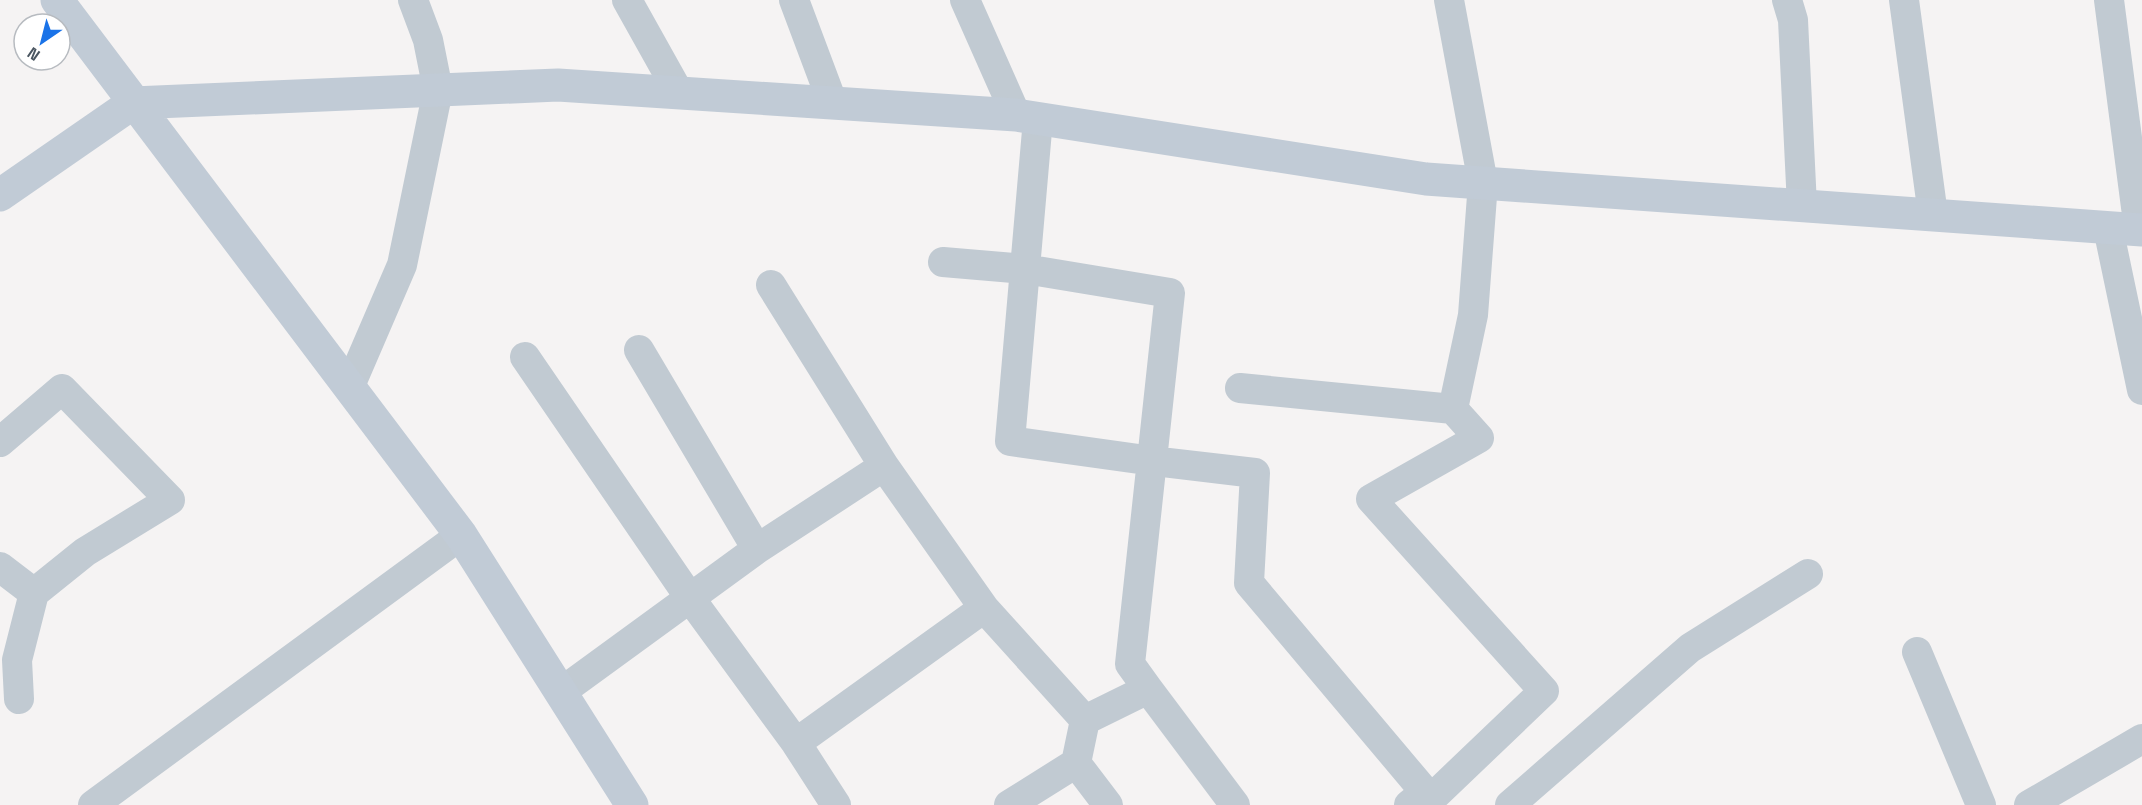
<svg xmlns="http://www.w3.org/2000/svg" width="2142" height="805" viewBox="0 0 2142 805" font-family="'Space Grotesk',sans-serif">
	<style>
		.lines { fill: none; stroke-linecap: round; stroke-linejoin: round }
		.street { stroke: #c1cad2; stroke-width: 30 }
		.secondary { stroke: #c1cbd6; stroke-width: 33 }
	</style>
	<rect width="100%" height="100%" fill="#f5f3f3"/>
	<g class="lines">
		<path class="street" d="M627,0L679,93
			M794,0L833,104
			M965,0L1016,115
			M1787,0L1793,20L1802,206
			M1904,0L1933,215
			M2109,0L2139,230
			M1038,119L1010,441L1153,461L1255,473L1249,583L1425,792L1409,805
			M2108,228L2142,390
			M943,262L1025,269L1170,293L1130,664L1148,689
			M771,285L884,466
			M639,350L757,549
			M525,357L690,598L796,743L836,805
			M349,388L402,265L438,90L428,40L413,0
			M1240,388L1453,409L1473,315L1483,183L1449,0
			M0,442L62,389L170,500L85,552L34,593L17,660L19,699
			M0,567L34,593
			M1917,652L1981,805
			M561,692L757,549L884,466L984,608L1085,720
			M796,743L984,608
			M1076,763L1108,805
			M1432,798L1544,691L1371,499L1479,438L1453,409
			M93,805L461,535
			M1009,805L1076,763L1085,720L1148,689L1235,805
			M1510,805L1690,648L1808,574
			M2029,805L2142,739"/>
		<path class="secondary" d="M57,0L461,535L632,805
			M0,195L133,103L558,85L1016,115L1426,179L2142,230"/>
	</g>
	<g transform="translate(42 42) rotate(215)"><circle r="28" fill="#ffffff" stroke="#b7bbc0" stroke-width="1.5"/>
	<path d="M0-4.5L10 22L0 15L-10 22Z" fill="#1a73e8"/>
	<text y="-9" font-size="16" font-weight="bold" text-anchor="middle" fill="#4a5661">N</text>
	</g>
</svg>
